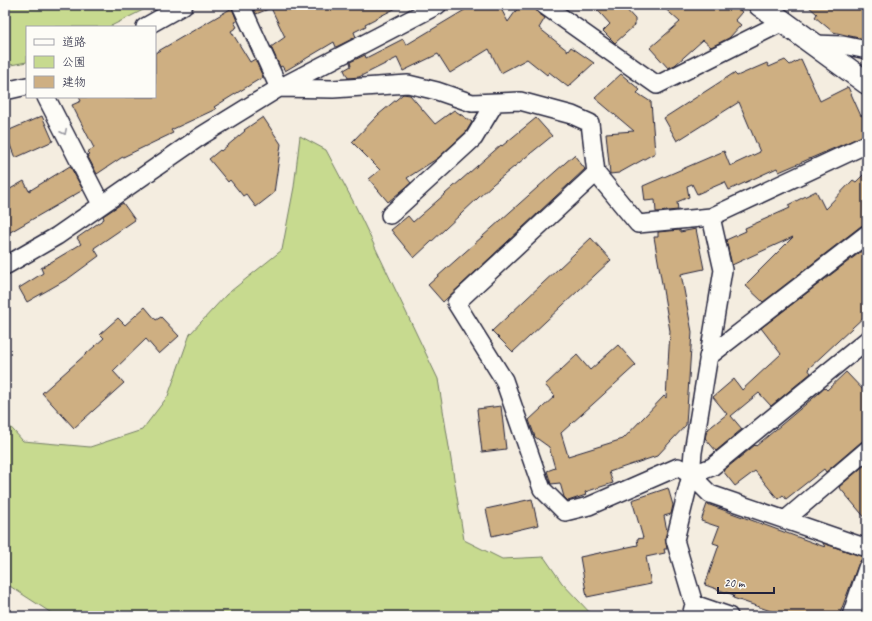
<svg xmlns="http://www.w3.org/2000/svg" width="872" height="621" viewBox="0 0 872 621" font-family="Caveat,'Klee One',sans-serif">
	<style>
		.green { fill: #c7da8f; stroke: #747e65 }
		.building { fill: #ceaf82; stroke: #22223b }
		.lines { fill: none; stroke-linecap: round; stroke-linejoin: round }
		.street-casing { stroke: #22223b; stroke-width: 20 }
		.secondary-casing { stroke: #22223b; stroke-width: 25 }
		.street { stroke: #fdfcf7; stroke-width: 17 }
		.secondary { stroke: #fdfcf7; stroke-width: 22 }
		.oneway { stroke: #9a9aa2 }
	</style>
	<rect width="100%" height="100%" fill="#f4ede0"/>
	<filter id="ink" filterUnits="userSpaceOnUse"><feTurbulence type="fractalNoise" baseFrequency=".025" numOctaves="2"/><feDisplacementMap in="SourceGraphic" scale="8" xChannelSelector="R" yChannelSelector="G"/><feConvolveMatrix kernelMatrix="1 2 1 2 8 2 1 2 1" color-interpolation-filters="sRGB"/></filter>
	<g filter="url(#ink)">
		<path class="green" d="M5,5H153L109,27H27V62L5,66Z
			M300,136L326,150L354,203L438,379L464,540L502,559L544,557L562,583L593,616H56L5,583V421L23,441L90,447L142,430L168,396L190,334L226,295L282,250L294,187Z"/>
		<path class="building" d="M252,5H402L365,24L366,26L354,32L356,37L336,47L334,42L285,71L282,66L280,67L271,47L285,37L271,8L256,14Z
			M473,5H499L508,22L520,5H534L538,13L545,18L539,28L568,51L571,47L594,63L568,87L549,72L547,75L527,59L501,73L489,49L450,73L438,54L403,71L397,58L359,77L348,78L344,70L351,66L350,62L365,55L366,58L403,39L406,45Z
			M593,5H622L635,19V25L615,43L603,31L610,24Z
			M661,5H734L742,12L735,20L741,25L729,38L711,47L703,40L675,65L668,68L650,48L680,22Z
			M807,5H867V26L863,39L833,32L815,17L817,14Z
			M232,8L237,21L234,22L237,27L231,31L250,62L255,59L263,77L214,107L216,109L171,130L173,133L121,158L97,174L87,155L89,154L87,152L94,148L72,105L81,101L79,97H155V53Z
			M801,59L820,101L848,87L861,116L867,113V134L779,172L777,168L729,190L725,182L697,194L692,184L687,186L689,197L677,202L678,210L656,212L655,200L645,201L643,186L724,151L730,166L760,152L739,102L677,141L664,118L734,73L737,76L767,63L769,67L785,60L790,65Z
			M621,74L640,90L637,93L651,102L655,153L619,173L610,174L606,133L634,131L595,98Z
			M403,94L410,95L435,124L454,110L472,122L466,132L438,158L407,178L411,183L388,202L369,179L380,170L352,142L378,115Z
			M42,116L53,141L15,158L5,132Z
			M263,117L281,144L274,193L256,207L246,194L243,196L230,180L228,182L209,159L220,150L221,151L245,131L244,130Z
			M536,118L552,136L493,184L414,258L391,230L408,216L413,222L501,145L502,146Z
			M574,155L585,169L443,302L428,285Z
			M70,166L83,190L5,235V192L24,181L29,191Z
			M867,171V224L861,226L763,302L745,285L793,237L732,265L726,240L746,231L745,228L790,208L788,205L816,191L825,209L853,180L856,182Z
			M123,203L135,220L94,248L99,256L69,278L27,302L19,288L43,273L41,268L81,244L77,238L104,219L103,216Z
			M696,229L704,269L681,274L692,332L686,425L657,456L609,472L613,483L585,492L586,495L568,501L564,497L560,483L551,484L547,471L555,468L549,447L535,437L529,420L555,396L545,385L577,355L590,370L618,345L636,365L561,433L568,456L623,439L664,396L666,398L670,331L654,237H658V232L680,230V232Z
			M591,238L611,260L513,352L492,331Z
			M867,247V314L808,369L811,373L771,406L759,393L731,416L742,429L716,451L705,438L707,430L727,414L713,397L734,379L742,390L781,354L761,328Z
			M145,307L156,320L161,317L179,336L159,354L146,339L113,371L124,383L74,428L42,393L104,338L100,334L118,318L125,325Z
			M846,372L867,394V440L861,442L826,472L824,469L786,499L783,495L778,499L755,471L735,486L723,471L755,445L756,446L825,388L827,390Z
			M501,406L506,449L482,452L477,409Z
			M867,463V520L839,487Z
			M668,488L673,505L671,514L664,516L667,531L665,538L667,549H664L665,553L646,557L651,584L587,597L580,557L638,545L637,539L643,538L632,500Z
			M532,499L538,525L492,536L486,509Z
			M707,504L825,547L823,543L863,557L858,565L839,616H785L733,598L734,595L705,585L719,545L713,543L719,527L701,521Z"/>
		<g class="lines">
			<g class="street-casing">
				<path id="street" d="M241,5L279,88
					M544,5L657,85L783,22
					M145,27L184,5
					M814,44L843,45L867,50
					M279,88L333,89L408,84L437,91L472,103L520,101L572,115L590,123L596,173L638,224L711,217L867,144
					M5,91L27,86
					M46,97L101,204
					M596,173L456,303L504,380L542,489L565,512L589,506L678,467L691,475L710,494L867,548
					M390,215L474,138L495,103
					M5,266L57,236L201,136L279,88L438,5
					M708,357L867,234
					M691,475L712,467L867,340
					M785,520L867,450
					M694,604L729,616
					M691,616L694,604L675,540L691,475L693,452L723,270L711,217
					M851,616L867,568"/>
			</g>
			<g class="secondary-casing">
				<path id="secondary" d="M760,5L867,83"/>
			</g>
			<use href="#street" class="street"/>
			<use href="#secondary" class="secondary"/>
		</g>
		<defs><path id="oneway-chevron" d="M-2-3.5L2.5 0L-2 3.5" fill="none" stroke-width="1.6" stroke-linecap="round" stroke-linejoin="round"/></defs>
		<use class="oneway" href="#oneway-chevron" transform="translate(64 132) rotate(64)"/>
	</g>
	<rect width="872" height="621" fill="none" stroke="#fdfcf7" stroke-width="20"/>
	<rect x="10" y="10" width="852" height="601" fill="none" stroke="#22223b" stroke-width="1.5" filter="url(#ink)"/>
	<rect x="26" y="26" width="130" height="72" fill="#fdfcf7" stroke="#a5a5ac"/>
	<rect x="34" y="39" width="20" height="6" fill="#fdfcf7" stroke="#a5a5ac"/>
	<text x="62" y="46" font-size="12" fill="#22223b">道路</text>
	<rect x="34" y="56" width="20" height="12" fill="#c7da8f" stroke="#a5a5ac"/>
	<text x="62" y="66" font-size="12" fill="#22223b">公園</text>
	<rect x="34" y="76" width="20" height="12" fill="#ceaf82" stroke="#a5a5ac"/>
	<text x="62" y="86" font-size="12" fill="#22223b">建物</text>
	<path d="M718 587v6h56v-6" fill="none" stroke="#22223b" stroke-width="2"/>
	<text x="724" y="587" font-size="12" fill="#22223b" stroke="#fdfcf7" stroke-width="3" paint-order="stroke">20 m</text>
</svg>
